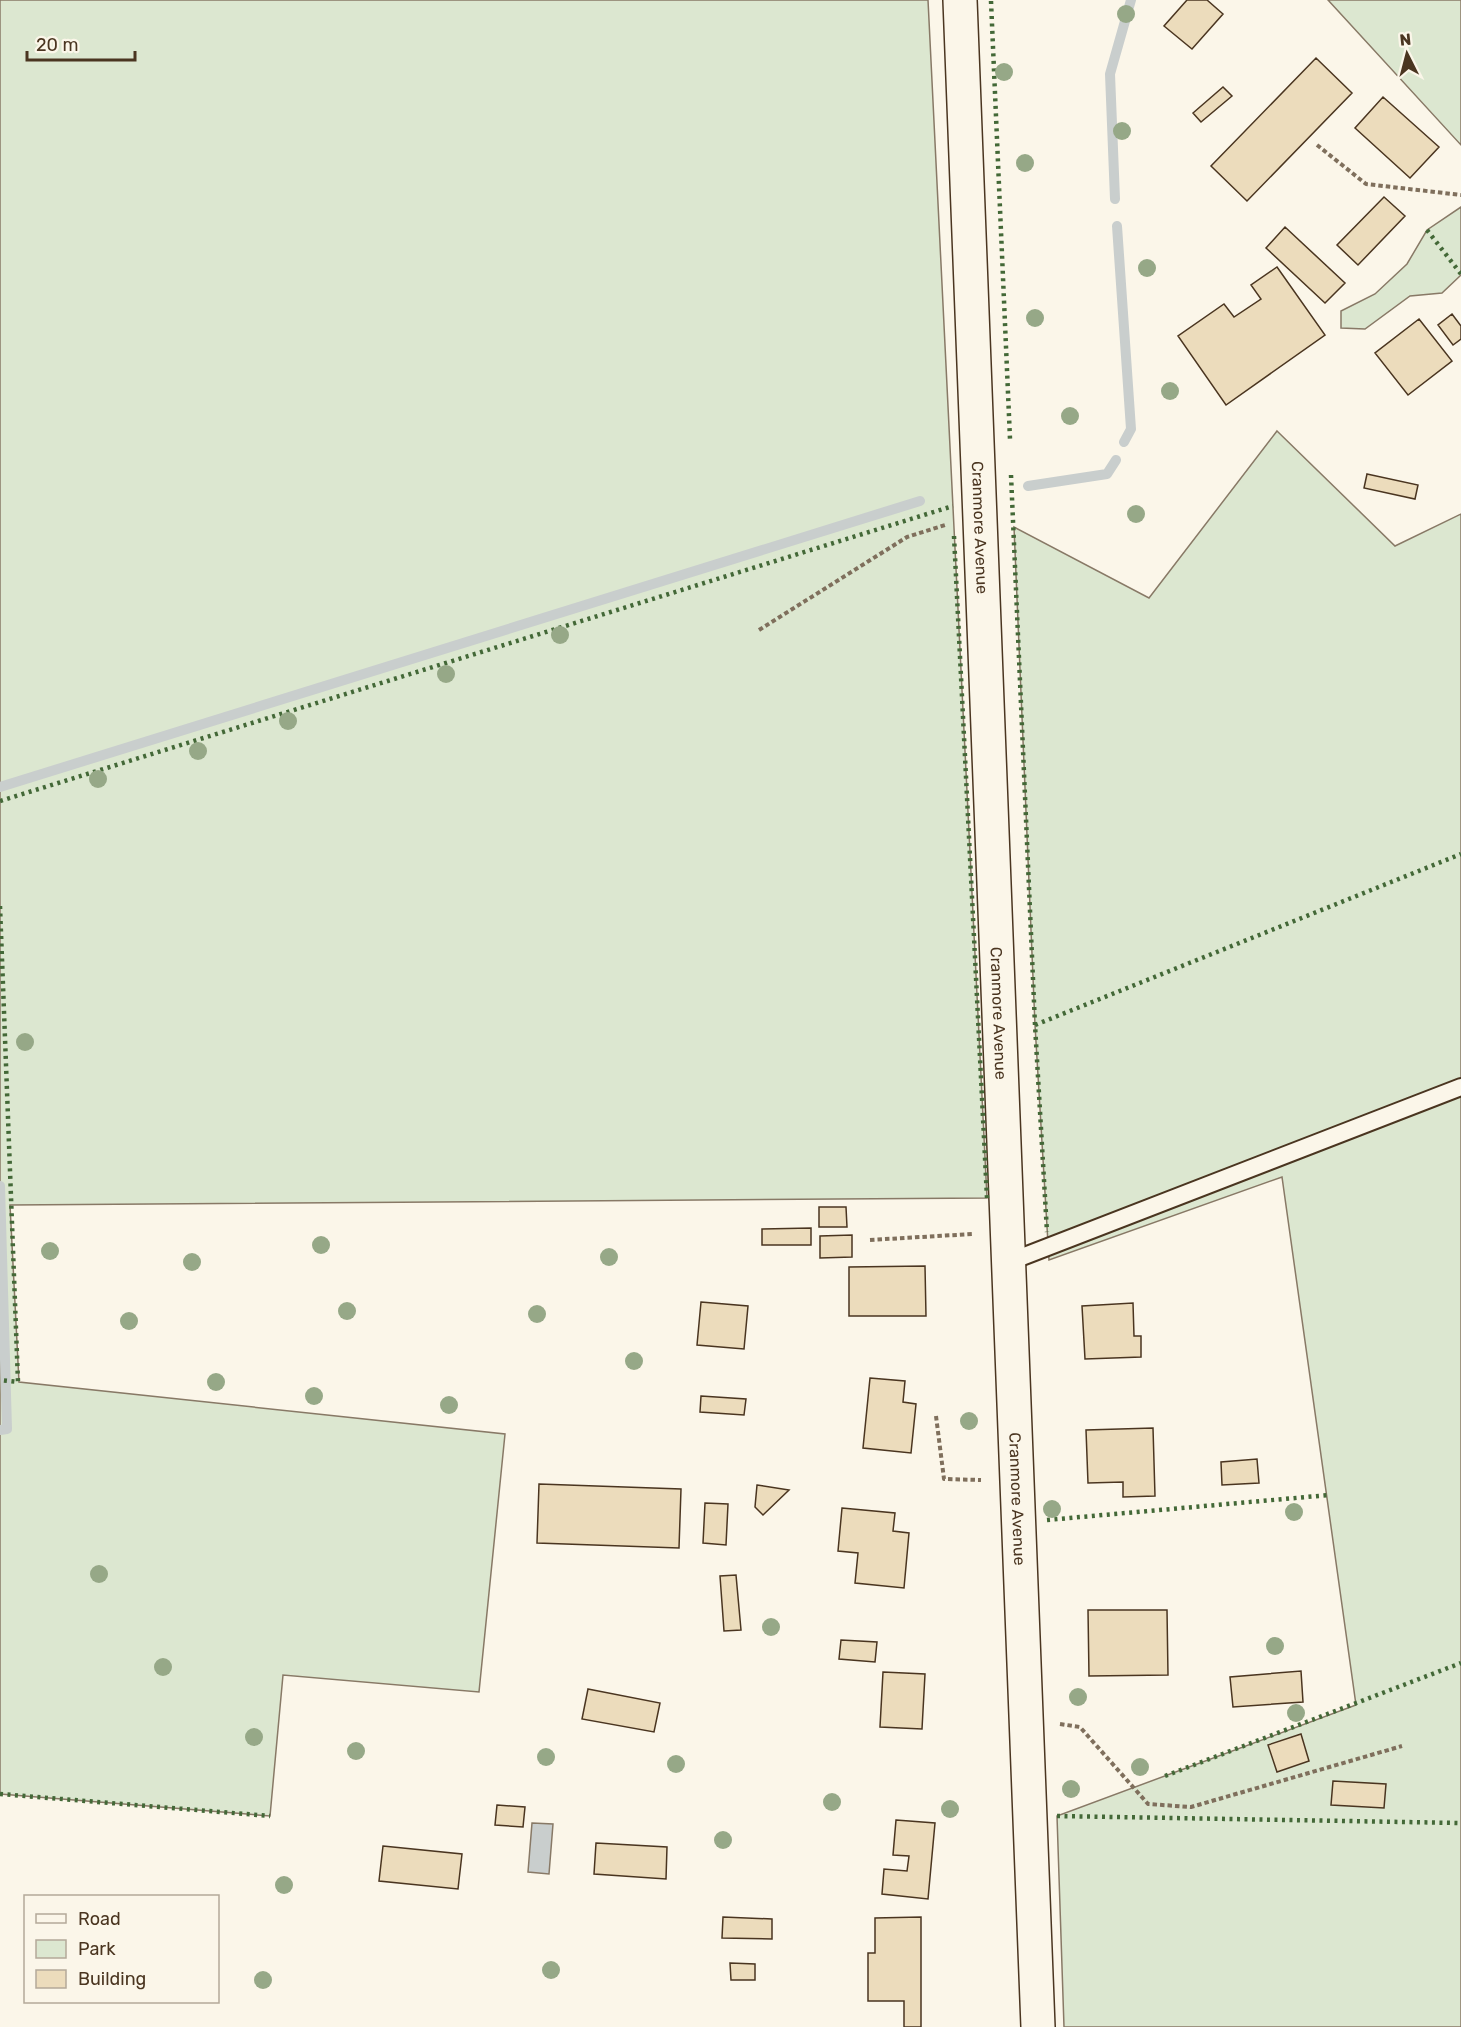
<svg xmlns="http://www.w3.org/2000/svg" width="1461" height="2027" viewBox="0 0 1461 2027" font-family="Rubik,sans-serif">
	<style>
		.green { fill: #dce7d0; stroke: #887966; stroke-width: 1.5 }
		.water { fill: #c9cecd; stroke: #887966; stroke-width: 1.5 }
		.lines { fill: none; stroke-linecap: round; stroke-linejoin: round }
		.stream { stroke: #c9cecd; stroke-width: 10 }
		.building { fill: #ecdcbc; stroke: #4a3520; stroke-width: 1.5 }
		.service-casing { stroke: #4a3520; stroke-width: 20 }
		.minor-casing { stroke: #4a3520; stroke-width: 36 }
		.path { stroke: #7f6f5c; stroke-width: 4; stroke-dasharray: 4.5 3; stroke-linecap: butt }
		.service { stroke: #fbf6e9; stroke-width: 16 }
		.minor { stroke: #fbf6e9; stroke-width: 33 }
		.hedge { stroke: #436837; stroke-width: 4.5; stroke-dasharray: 3 4.5; stroke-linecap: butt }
		.tree { fill: #96a887 }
		.labels { text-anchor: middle; stroke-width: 4.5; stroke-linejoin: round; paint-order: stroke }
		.street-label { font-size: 16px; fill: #4a3520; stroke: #fbf6e9 }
	</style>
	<rect width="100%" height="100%" fill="#fbf6e9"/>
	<path class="green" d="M0,0H928L987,1198L10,1205L19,1382L505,1434L479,1692L283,1675L270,1816L0,1794Z
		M1328,0H1461V145Z
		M1461,207V275L1442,293L1410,296L1365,329L1341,328V311L1375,294L1407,264L1427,230Z
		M1277,431L1395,546L1461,514V2027H1064L1057,1816L1356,1705L1282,1177L1049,1260L1035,1025L1014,527L1149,598Z"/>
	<path class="water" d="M532,1823L553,1824L549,1874L528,1872Z"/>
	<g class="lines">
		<path class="stream" d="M1115,199L1110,74L1131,0
			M1117,226L1131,429L1124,442
			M1028,486L1107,474L1116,460
			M0,787L920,501
			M0,1186L7,1429L0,1430"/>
	</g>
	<path class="building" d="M1187,0H1207L1223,14L1192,49L1164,26Z
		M1316,58L1352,93L1247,201L1211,166Z
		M1223,87L1232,96L1201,122L1193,113Z
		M1383,97L1439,147L1410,178L1355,128Z
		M1384,197L1405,216L1358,265L1337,245Z
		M1285,227L1345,283L1325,303L1266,248Z
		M1277,267L1325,335L1226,405L1178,336L1224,304L1234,317L1261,299L1251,285Z
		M1452,314L1461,326V339L1453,345L1438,325Z
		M1419,319L1452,361L1408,395L1375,353Z
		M1367,474L1418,485L1415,499L1364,488Z
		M819,1207H846L847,1227H819Z
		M811,1228V1245H762V1229Z
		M852,1235V1257L820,1258V1236Z
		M925,1266L926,1316H849V1267Z
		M701,1302L748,1306L744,1349L697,1345Z
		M1133,1303L1134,1336H1141V1357L1085,1359L1082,1306Z
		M870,1378L905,1381L903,1402L916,1404L911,1453L863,1448Z
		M701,1396L746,1399L744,1415L700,1412Z
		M1153,1428L1155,1496L1123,1497V1482L1088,1483L1086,1430Z
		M1257,1459L1259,1483L1222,1485L1221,1462Z
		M539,1484L681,1489L679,1548L537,1543Z
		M757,1485L789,1490L763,1515L755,1507Z
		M705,1503L728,1504L726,1545L703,1543Z
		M842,1508L895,1513L893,1531L909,1533L904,1588L855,1583L858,1553L838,1551Z
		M736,1575L741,1630L724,1631L720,1576Z
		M1088,1610H1167L1168,1675L1089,1676Z
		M841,1640L877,1642L875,1662L839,1659Z
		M1301,1671L1303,1702L1233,1707L1230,1677Z
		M883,1672L925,1674L922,1729L880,1727Z
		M588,1689L660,1703L654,1732L582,1719Z
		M1301,1734L1309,1761L1277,1772L1268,1745Z
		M1333,1781L1386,1784L1384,1808L1331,1805Z
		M497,1805L525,1807L523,1827L495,1825Z
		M896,1820L935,1823L928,1899L882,1894L884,1869L907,1871L909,1856L893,1855Z
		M596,1843L667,1847L666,1879L594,1874Z
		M383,1846L462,1854L458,1889L379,1881Z
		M723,1917L772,1919V1939L722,1938Z
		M921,1917V2027H904V2001H868V1953H875V1918Z
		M730,1963L755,1964V1980H731Z"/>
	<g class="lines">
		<g class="service-casing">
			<path id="service" d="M1009,1262L1461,1087"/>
		</g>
		<g class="minor-casing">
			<g id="minor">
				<path id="s1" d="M960,0L1038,2027"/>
			</g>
		</g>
		<path class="path" d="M1317,145L1366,184L1461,195
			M759,630L907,537L945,525
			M870,1240L972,1234
			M936,1416L944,1479L981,1480
			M1060,1724L1080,1727L1148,1804L1191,1807L1402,1746"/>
		<use href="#service" class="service"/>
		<use href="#minor" class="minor"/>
		<path class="hedge" d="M991,1L1010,439
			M1427,230L1461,274
			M1011,475L1035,1025L1047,1232
			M954,536L987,1198
			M0,801L953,506
			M0,906L18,1382L0,1380
			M1035,1025L1461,854
			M1047,1520L1329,1495
			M1165,1776L1461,1663
			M0,1794L270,1816
			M1057,1816L1461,1823"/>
	</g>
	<g class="tree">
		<circle cx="1126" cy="14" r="9"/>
		<circle cx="1004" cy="72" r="9"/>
		<circle cx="1122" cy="131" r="9"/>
		<circle cx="1025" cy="163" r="9"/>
		<circle cx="1147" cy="268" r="9"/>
		<circle cx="1035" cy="318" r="9"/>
		<circle cx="1170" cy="391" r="9"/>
		<circle cx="1070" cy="416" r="9"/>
		<circle cx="1136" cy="514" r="9"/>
		<circle cx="560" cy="635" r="9"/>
		<circle cx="446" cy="674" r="9"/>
		<circle cx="288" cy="721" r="9"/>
		<circle cx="198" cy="751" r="9"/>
		<circle cx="98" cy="779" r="9"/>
		<circle cx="25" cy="1042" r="9"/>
		<circle cx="321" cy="1245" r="9"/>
		<circle cx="50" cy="1251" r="9"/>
		<circle cx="609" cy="1257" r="9"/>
		<circle cx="192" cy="1262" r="9"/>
		<circle cx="347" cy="1311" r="9"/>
		<circle cx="537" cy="1314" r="9"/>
		<circle cx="129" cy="1321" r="9"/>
		<circle cx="634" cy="1361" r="9"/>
		<circle cx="216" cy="1382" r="9"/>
		<circle cx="314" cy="1396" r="9"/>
		<circle cx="449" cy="1405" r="9"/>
		<circle cx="969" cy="1421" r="9"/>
		<circle cx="1052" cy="1509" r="9"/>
		<circle cx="1294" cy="1512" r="9"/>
		<circle cx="99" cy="1574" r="9"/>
		<circle cx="771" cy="1627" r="9"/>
		<circle cx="1275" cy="1646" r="9"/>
		<circle cx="163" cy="1667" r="9"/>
		<circle cx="1078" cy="1697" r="9"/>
		<circle cx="1296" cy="1713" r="9"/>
		<circle cx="254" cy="1737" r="9"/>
		<circle cx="356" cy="1751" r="9"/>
		<circle cx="546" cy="1757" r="9"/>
		<circle cx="676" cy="1764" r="9"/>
		<circle cx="1140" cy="1767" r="9"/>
		<circle cx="1071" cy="1789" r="9"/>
		<circle cx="832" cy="1802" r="9"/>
		<circle cx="950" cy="1809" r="9"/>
		<circle cx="723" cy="1840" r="9"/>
		<circle cx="284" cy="1885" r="9"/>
		<circle cx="551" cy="1970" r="9"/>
		<circle cx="263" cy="1980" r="9"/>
	</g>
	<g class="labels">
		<g class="street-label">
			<text dy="6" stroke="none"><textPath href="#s1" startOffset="528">Cranmore Avenue</textPath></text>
			<text dy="6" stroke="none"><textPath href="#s1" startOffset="1014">Cranmore Avenue</textPath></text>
			<text dy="6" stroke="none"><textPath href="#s1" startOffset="1500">Cranmore Avenue</textPath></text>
		</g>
	</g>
	<rect x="24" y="1895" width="195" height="108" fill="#fbf6e9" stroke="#b4a999" stroke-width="1.5"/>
	<rect x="36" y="1914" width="30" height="9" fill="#fbf6e9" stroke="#b4a999" stroke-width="1.5"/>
	<text x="78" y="1925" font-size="18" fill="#4a3520">Road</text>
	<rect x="36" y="1940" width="30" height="18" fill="#dce7d0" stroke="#b4a999" stroke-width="1.5"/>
	<text x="78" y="1955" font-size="18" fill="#4a3520">Park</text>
	<rect x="36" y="1970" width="30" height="18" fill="#ecdcbc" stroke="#b4a999" stroke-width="1.5"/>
	<text x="78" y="1985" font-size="18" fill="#4a3520">Building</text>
	<g transform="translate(1407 54) rotate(354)" stroke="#fbf6e9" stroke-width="4.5" paint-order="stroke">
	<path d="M0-4.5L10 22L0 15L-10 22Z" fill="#4a3520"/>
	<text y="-9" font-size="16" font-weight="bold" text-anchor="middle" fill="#4a3520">N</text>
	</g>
	<path d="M27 51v9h108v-9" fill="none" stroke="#4a3520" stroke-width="3"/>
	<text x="36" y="51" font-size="18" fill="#4a3520" stroke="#fbf6e9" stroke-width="4.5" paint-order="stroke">20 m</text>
</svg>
